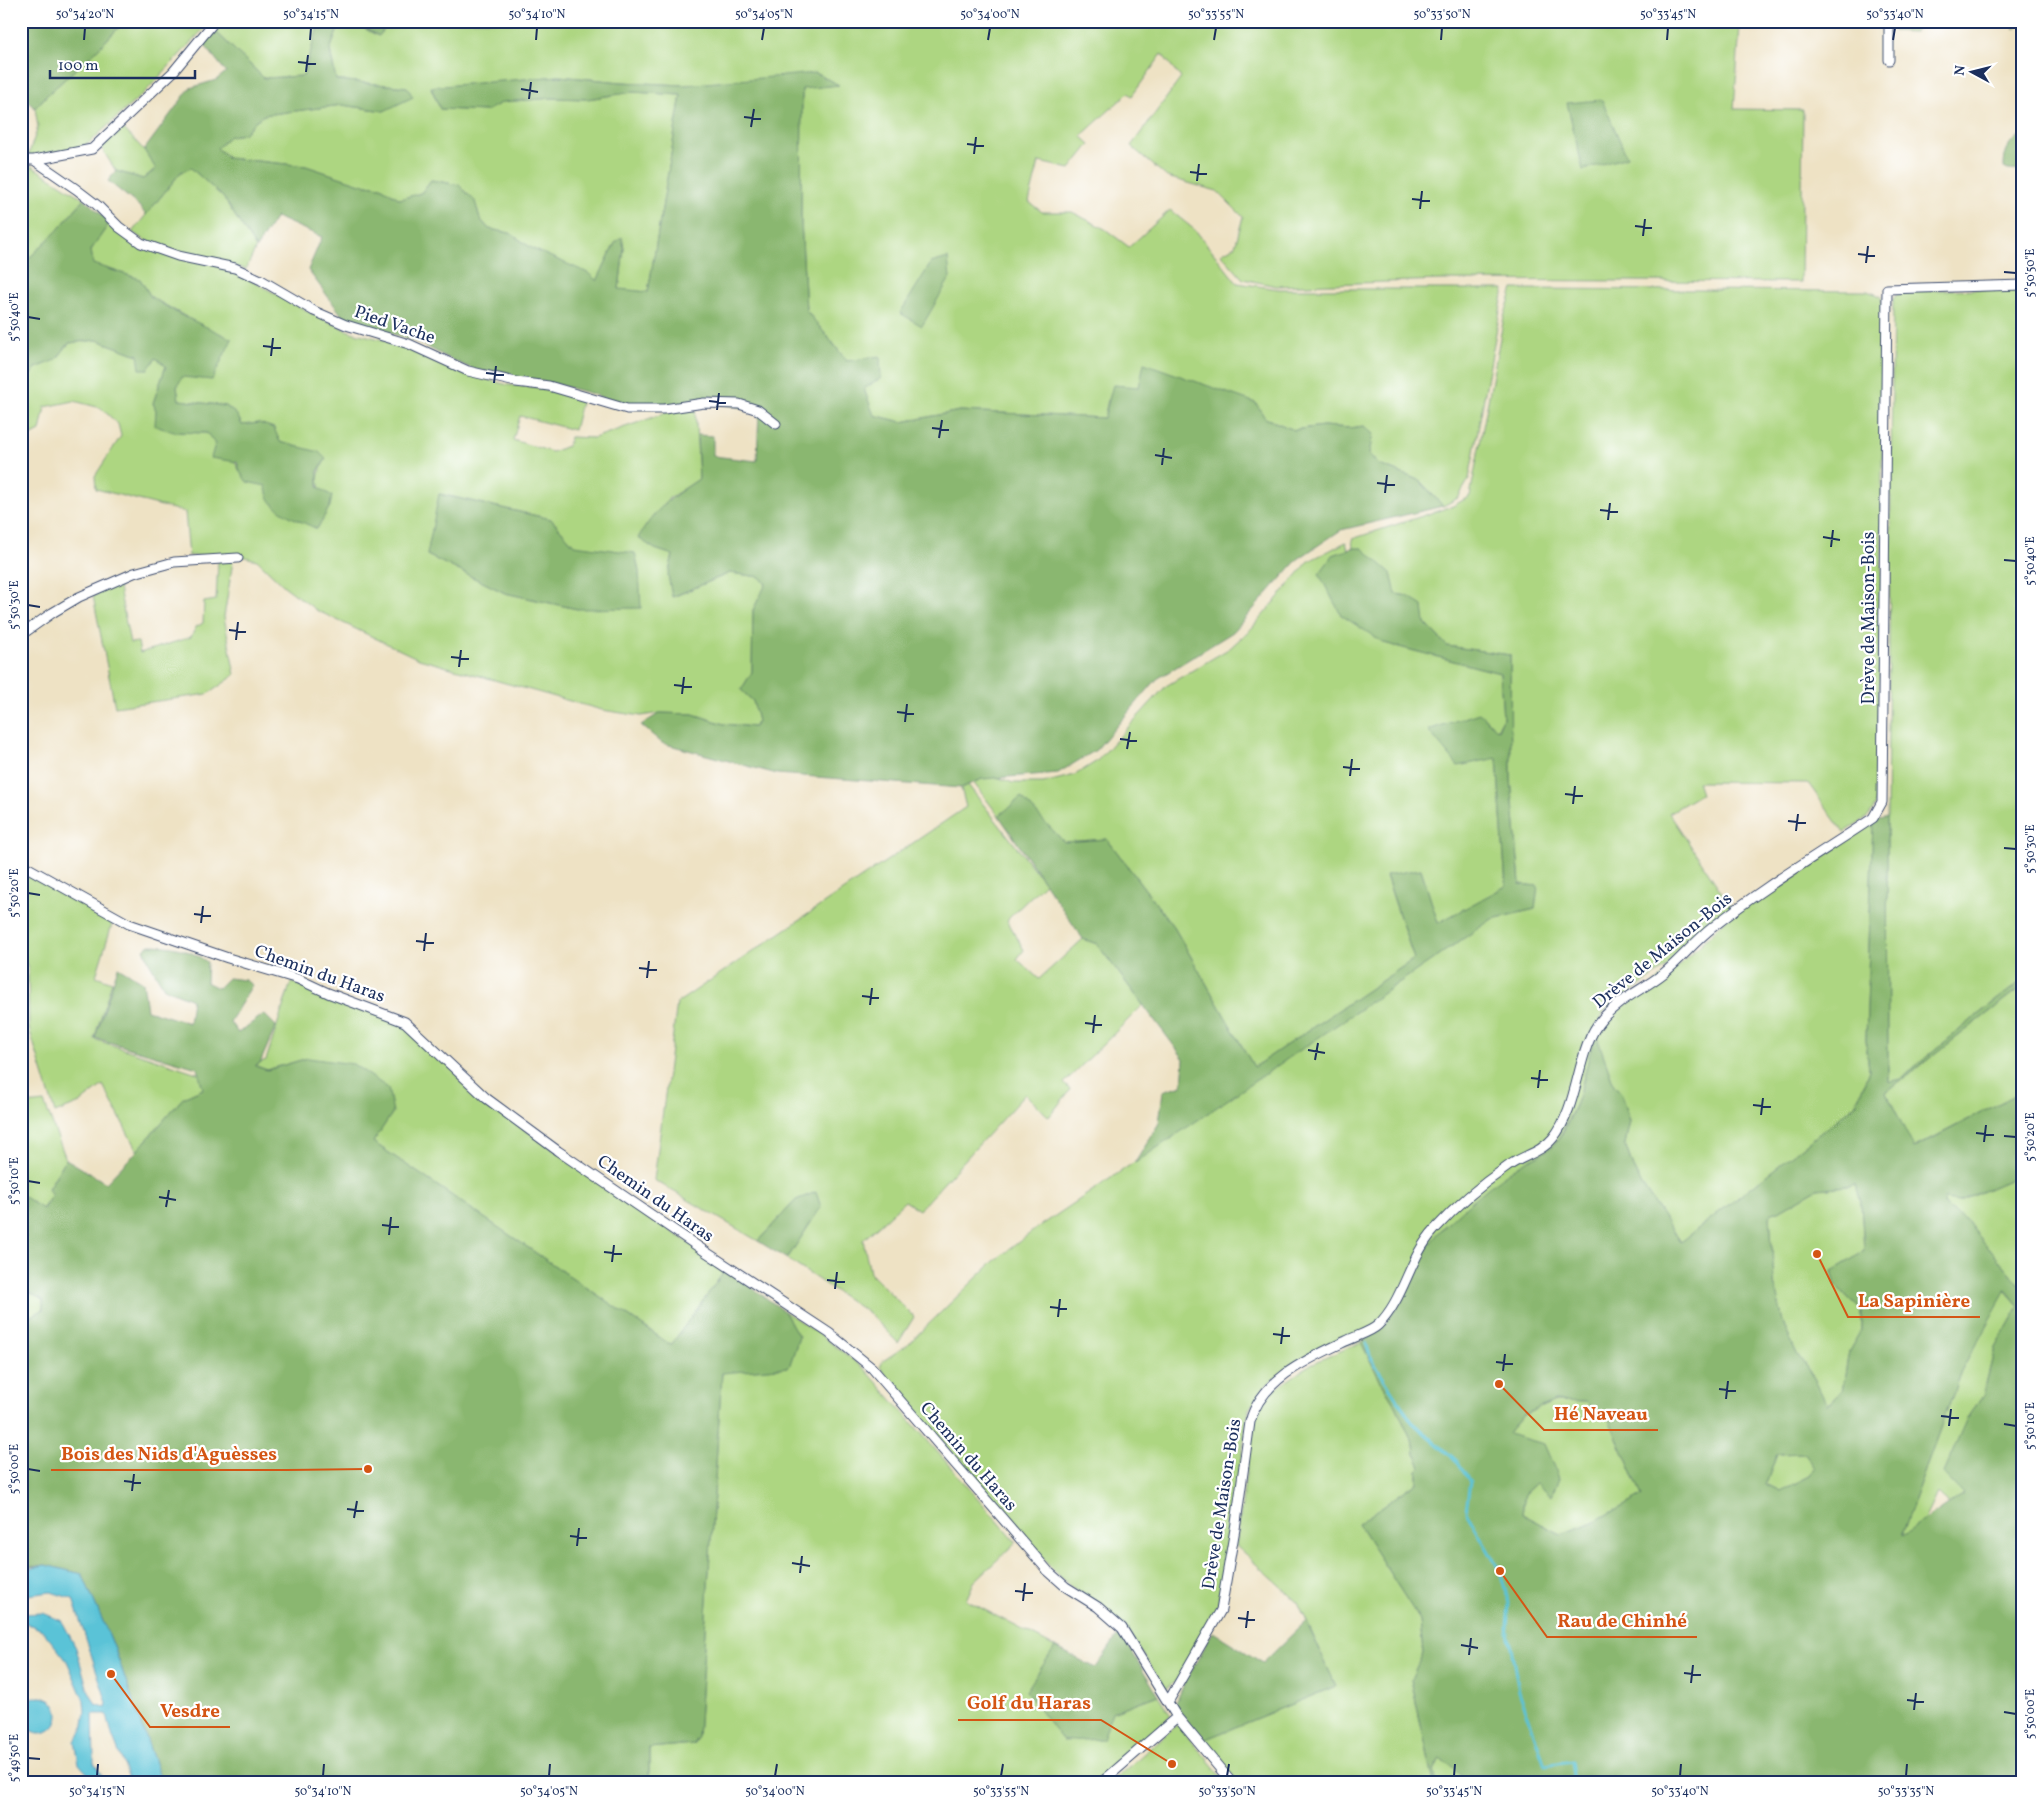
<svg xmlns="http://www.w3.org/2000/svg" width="2044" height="1804" viewBox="0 0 2044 1804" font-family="Vollkorn,serif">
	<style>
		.green { fill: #add681; stroke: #648270; fill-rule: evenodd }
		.forest { fill: #8ab76f; stroke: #527366; fill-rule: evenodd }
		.water { fill: #5ac3d7; stroke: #3a799a }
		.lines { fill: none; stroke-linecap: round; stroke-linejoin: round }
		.stream { stroke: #5ac3d7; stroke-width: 3 }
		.street-casing { stroke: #3b4a6d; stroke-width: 11 }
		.street { stroke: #fff; stroke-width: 9 }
		.ticks { fill: none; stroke: #1b2f5e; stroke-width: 2 }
		.labels { text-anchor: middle; stroke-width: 4.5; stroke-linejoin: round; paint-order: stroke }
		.street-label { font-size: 18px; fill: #1b2f5e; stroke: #fff }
		.leader { fill: none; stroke: #d45514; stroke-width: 2 }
		.callout-dot { fill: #d45514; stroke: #fff; stroke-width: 2 }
		.callout-label { font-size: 19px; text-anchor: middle; font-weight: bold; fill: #d45514; stroke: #fff; stroke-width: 4.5; stroke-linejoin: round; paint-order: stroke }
		.neatline { fill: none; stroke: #1b2f5e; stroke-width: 2 }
		.ticks-label { font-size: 12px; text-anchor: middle; fill: #1b2f5e }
	</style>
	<rect width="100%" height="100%" fill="#fff"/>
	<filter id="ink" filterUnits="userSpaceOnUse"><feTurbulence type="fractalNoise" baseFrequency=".02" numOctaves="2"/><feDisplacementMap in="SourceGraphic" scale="10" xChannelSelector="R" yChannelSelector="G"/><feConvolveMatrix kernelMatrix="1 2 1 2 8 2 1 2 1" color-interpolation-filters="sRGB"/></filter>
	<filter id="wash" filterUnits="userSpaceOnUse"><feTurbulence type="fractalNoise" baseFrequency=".0096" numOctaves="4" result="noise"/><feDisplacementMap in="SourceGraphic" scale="20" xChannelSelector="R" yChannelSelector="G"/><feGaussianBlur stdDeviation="1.12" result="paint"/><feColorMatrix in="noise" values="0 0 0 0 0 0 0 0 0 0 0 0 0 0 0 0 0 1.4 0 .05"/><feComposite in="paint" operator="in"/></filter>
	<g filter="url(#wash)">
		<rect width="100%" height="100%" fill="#eee2c4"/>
		<path class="green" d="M125,21H211L147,90L89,143L77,148L28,156L38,127L35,108L48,94L92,55Z
			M220,21H320L303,76L264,78L213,29Z
			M341,21H351L378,36L391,21H1793L1797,25L1740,26L1734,109L1803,110L1801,282L1440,280L1276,286L1243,279L1221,254L1235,246L1243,217L1217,191L1167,177L1131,146L1181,78L1162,54L1132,96L1128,93L1081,136L1090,144L1070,169L1039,162L1029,202L1042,212H1072L1105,229L1129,247L1170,210L1196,231L1237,283L1279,289H1504L1469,479L1458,498L1443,506L1419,480L1379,465L1369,454L1364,426L1350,428L1323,426L1294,430L1265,418L1139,387L1108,400L1104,418L960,411L902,422L873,415L864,389L847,361L806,310L801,221L802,88L838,85H684L621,82L559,76L431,88L440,109L486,111L503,102L553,98L587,99L633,92L681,95L648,292L619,290L624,248L615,243L597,282L533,249L510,233L489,229L480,219L474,201L459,185L431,180L421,193L400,199L381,187L360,184L306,166L228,158L217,148L230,136L244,134L255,121L264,115L342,105L384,111L407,87L336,80L330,50Z
			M1894,21H2023V22L2015,29L2010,22L1928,23L1914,32L1893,31Z
			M120,125L144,150L156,168L143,179L116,171L100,146Z
			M25,162L84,199L58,230L21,266V163Z
			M191,168L223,197L256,248L246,269C208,260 164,255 132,232L181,172Z
			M110,222L135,241L230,269L311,313L351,332L393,342L465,374L508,385L534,387L582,398L574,430L520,416L513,440L552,452L568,446L570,437L594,438L674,410L695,407L699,479L668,499L655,549L673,555L668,575L673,597L730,573L761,577L766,585L753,610L752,672L741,690L753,701L758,721L754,727L724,724L693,714L660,713L641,716L602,710L419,659L316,610L284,586L257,560L237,555L189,556L185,512L96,489L95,476L121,436L118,424L101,408L74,401L45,407L40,431L21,441V387L36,368L56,360L69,343L97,340L138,355L156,358L166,366L153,403L156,410L174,432L207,433C218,447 235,456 240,472L266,486L317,529L330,506C318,487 313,479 326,459L280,442L259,423L242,425L237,415L226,406L179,400L177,387L202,326L151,297L140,279L93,264L91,250ZM440,494L551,519L574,545L577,609L505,593L427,555Z
			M2023,288V980L1986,1008L1900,1079L1888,1083L1887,817L1893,299L1900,291Z
			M1513,289L1867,291L1881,296L1883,316L1881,630L1876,805L1869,816L1844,833L1808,783L1697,782L1701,794L1669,813L1732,908L1675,961L1604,1011L1597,1032L1608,1018L1679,965L1727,919L1873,821L1866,1040L1869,1070L1856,1105L1681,1242L1642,1185L1634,1170L1625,1144L1630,1121L1622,1094L1614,1085L1596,1035L1577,1101L1559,1138L1549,1150L1520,1165L1497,1182L1443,1227L1419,1261L1390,1319L1373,1336L1310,1356L1266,1385L1249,1409L1218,1608L1177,1680L1166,1689L1124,1626L1067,1583L1050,1567L903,1399L880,1367L883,1361L907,1345L993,1262L1033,1231L1492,919L1535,909L1537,886L1520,884L1511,779L1510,655L1447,646L1425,623L1408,596L1396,594L1362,549L1353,548L1352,539L1453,506L1470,496L1504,317Z
			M1346,542L1348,550L1333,555L1384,643L1500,673L1503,718L1497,730V758L1506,886L1438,924L1421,869L1386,876L1414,959L1254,1067L1175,929L1107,839L1064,842L1021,798L999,816L973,782L982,779L997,777L1013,783H1043L1075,775L1097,761L1166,686L1230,648L1253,627L1309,561Z
			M218,561H233L224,617L235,675L208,694L115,707L93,596L118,583L130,643L138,642L140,653L191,637L196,627L203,623L204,602L216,600Z
			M968,785L1045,883L1007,920L1024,950L1017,959L1039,979L1083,939L1097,944L1143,1005L1064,1083L1070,1090L1049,1117L1025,1094L919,1210L905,1201L863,1240L870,1273L914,1317L898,1343L870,1314L787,1259L821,1207L796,1200L758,1241L654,1180L677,1003L966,807L961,788Z
			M21,873L46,881L113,921L96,976L112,982L94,1039L221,1081L183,1098L137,1151L103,1085L80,1103L55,1113L29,1028L28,967L21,954Z
			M291,982L406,1025L489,1104L726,1269L671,1345L373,1142L393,1112L308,1058L267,1070L254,1065L266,1060Z
			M2023,986V1091L1913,1148L1886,1092Z
			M21,1101L26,1104L44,1102L66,1159L48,1188L52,1195L42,1209L21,1195Z
			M2023,1174V1289L1972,1228L1969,1222L1943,1205V1198L1960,1201Z
			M1857,1185L1861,1203L1864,1250L1851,1260L1832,1271L1836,1286L1861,1310V1331L1849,1351L1842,1393L1826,1405L1814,1378L1797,1354L1784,1326L1774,1283L1770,1214L1779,1211L1817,1189Z
			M21,1288L43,1300V1310L21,1321Z
			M2005,1290L2019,1306L1995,1348L1983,1396L1967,1418L1963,1494L1949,1504L1937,1493L1924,1521L1902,1537V1532L1962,1369Z
			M784,1311L821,1335L866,1370L1016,1542L974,1582L966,1600L1055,1647L1027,1691L1112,1712L1158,1695L1171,1716L1098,1783H649V1748L693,1744L698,1737L722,1372L789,1367L799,1337Z
			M1361,1342L1380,1380L1396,1406L1414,1445L1415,1454L1421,1466L1417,1470V1482L1358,1524L1420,1620L1423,1653L1411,1680L1434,1783H1236L1201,1741L1336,1686L1298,1602L1236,1546L1253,1423L1260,1407L1274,1390L1311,1364Z
			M1555,1401L1586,1402L1609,1419L1642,1496L1594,1522L1561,1534L1522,1514L1525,1493L1536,1483L1508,1434L1523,1415Z
			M1805,1453L1816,1468L1810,1476L1780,1491L1766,1484L1777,1454Z
			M1178,1724L1227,1783H1110Z
			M1440,1758L1469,1780L1470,1783H1437L1434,1771Z"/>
		<path class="forest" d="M21,21H125L92,55L48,94L35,108L21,96Z
			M320,21H341L330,50L336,80L407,87L413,97L384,111L342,105L264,115L255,121L244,134L230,136L217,148L227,158L306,166L360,184L381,187L400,199L421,193L431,180L459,185L475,201L480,219L489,229L510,233L533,249L588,273L597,281L615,243L622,237L624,248L619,289L648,292L681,95L633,92L587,99L553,98L503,102L486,111L440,109L431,87L559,76L621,82L684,85L816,73L839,85L802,89L801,221L806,310L847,361L880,356L881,378L864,389L874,415L902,422L960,411L1104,418L1113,385L1139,387L1144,363L1256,403L1265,418L1294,430L1323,426L1350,428L1364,426L1373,434L1369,454L1379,465L1419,480L1443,506L1341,530L1298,559L1233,632L1157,679L1096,750L1058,773L982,779L961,788L777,774L662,743L641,725L660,713L693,714L724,724L754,727L758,721L753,701L741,690L752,672L753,610L766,584L760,577L730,573L672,597L668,575L673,555L655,549L638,538C656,508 670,498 699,479L697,435L713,436V456L757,461L759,411L711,402L661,406H623L593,394L556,384L475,370L450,359L418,342L344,318L308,270L322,237L276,217L256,248L223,197L191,168L181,172L146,215L139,206L108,181L116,171L143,179L156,169L144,150L190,88L216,80L226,72L203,43L213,29L264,78L303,76Z
			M351,21H391L379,36Z
			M1602,100L1627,157L1583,170L1567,103Z
			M2020,136H2023V171L2008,170L2004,168C2004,153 2007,144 2020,136Z
			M84,199L110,222L91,250L93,264L140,279L151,297L179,314L232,339L212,380L182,377L177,387L179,400L226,406L237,415L242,425L259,423L274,428L280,442L319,452L326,459L318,471V487L332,496L330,506L317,529C298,519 266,511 266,486L247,482L240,472L237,462L211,458L215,444L207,433L174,432L155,426L156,410L153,403L166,366L156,358L148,369H140L138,355L97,340L69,343L56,360L36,368L21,387V266L58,230Z
			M948,258L950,278L922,326L900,313L931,263Z
			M439,494L551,519L574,545L635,553L639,571L641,608L577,609L505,593L427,555Z
			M1353,548H1362L1391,573L1396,594L1408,596L1423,606L1425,623L1447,646L1510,655L1511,779L1520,884L1538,886L1535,909L1492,919L1135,1163L1159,1123L1163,1091L1182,1085L1184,1059L1097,944L1083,939L999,816L1021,797L1064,842L1107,839L1175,929L1254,1067L1414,959L1386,875L1421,869L1438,923L1506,886L1497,758L1458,766L1428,730L1479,713L1498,730L1503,718L1500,673L1384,643L1341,615L1319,574L1333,555Z
			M1887,817L1888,1082L1900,1079L1986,1008L2023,980V986L1886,1092L1914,1148L2023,1091V1174L1960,1201L1944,1199L1943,1205L1969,1222L1972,1228L2023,1289V1783H1470L1440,1758L1434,1771L1437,1783H1434L1411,1679L1423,1653L1420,1620L1358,1524L1417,1482V1470L1421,1466L1415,1454L1414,1445L1396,1406L1380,1380L1361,1342C1410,1315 1407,1263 1444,1227C1464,1207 1495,1180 1520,1165C1535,1156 1550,1152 1560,1137C1570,1120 1579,1098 1584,1078C1588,1063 1590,1048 1596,1034L1614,1085L1622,1094L1630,1121L1625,1144L1634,1170L1642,1185L1681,1242L1856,1105L1869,1070L1866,1040L1873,821ZM1856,1185L1861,1203L1864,1250L1851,1260L1832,1271L1836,1286L1861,1310V1330L1849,1351L1842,1392L1827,1405L1814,1378L1797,1354L1784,1326L1774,1283L1770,1214L1779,1211L1817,1189ZM2006,1290L2019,1306L1995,1348L1983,1396L1967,1418L1943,1473L1963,1494L1902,1536V1532L1962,1369ZM1555,1401L1586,1402L1609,1419L1642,1496L1594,1522L1561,1534L1522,1514L1525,1493L1536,1483L1551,1496L1559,1479L1544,1444L1508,1434L1523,1415ZM1805,1453L1815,1468L1810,1476L1780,1491L1766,1484L1777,1454Z
			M149,945C169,945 190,949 207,962L206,982L218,988L228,978L245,980L252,985L230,1022L238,1033L264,1014L276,1026L260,1063L255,1066L267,1070L308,1058L353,1064L388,1088L393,1112L373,1142L671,1345L726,1269L784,1311L799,1337L789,1367L722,1373L698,1737L693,1744L649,1748V1783H162L113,1644L82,1574L45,1565L21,1568V1321L43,1310V1300L21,1288V1195L43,1209L52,1195L48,1189L66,1159L106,1183L137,1151L183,1098L203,1089L197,1068L95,1038L118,967L143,982L147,1010L189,1023L192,1000L164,988L149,962L144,949Z
			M816,1192L821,1207L787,1259L758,1241L796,1200Z
			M1306,1621L1336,1686L1201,1741L1175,1705L1184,1684L1213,1632L1263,1663Z
			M1120,1632L1158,1695L1112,1712L1103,1739L1063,1741L1026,1691L1055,1647L1096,1668Z"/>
		<path class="water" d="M45,1565L82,1574L113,1644L162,1783H131L112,1735L107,1714H93L94,1763L107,1783H96L79,1764L75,1741L82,1731L85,1711L84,1701L67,1661L42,1630L21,1621V1614L43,1613L62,1621L76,1648L87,1687L96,1705L106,1707L107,1703L73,1599L51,1592L21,1596V1571Z
			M22 1715a18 18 0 1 1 36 0a18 18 0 1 1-36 0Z"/>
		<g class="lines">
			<path class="stream" d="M1366,1343L1370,1356L1384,1379L1412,1422L1458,1462L1470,1481L1466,1512L1500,1571L1509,1603L1507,1627L1519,1691L1545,1765L1571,1761L1574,1783"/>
		</g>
	</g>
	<g filter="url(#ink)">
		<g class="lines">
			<g class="street-casing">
				<path id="street" d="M1889,21V60
					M21,160H34L92,149L173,72L215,21
					M34,160L76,189L97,205L119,227L141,243L178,256L235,268L261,280L314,311L346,325L409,344L468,371L516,382L549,386L627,409H664L704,403L739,404L758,410L776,424
					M21,635L52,613L79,597L134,573L174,562L238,558
					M21,864L129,924L228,958L298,979L328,993L405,1022L486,1098L558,1151L706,1252L829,1333L872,1368L1048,1571L1066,1587L1098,1607L1122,1628L1177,1717L1232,1783
					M1168,1702L1221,1610L1236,1523L1250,1422C1261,1379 1310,1358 1346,1341C1356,1336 1371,1332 1378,1325C1404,1300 1409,1257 1435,1229C1456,1206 1482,1184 1507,1167C1521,1156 1541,1153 1553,1138C1580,1105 1576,1048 1602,1019C1619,999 1644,989 1664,973C1681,959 1695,941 1713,927C1763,887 1819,854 1873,818L1882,802L1887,289L2023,285
					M1101,1783L1177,1717"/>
			</g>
			<use href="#street" class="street"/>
		</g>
	</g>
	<path class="ticks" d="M84,40L85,28M310,40L311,28M536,40L537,28M762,40L764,28M988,40L990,28M1214,40L1216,28M1441,40L1442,28M1667,40L1668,28M1893,40L1895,28M298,62L316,64M306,72L308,55M521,89L538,92M529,99L531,82M744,117L761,119M751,127L754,109M967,144L984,146M974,154L976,137M1190,172L1207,174M1197,181L1199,164M1412,199L1430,201M1420,209L1422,191M1635,226L1652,228M1643,236L1645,219M1858,254L1875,256M1866,263L1868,246M2004,272L2016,273M28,317L40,319M263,346L281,348M271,356L273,338M486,373L504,375M494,383L496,366M709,401L726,403M717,410L719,393M932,428L949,430M939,438L942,420M1155,455L1172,458M1162,465L1164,448M1377,483L1395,485M1385,493L1387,475M1600,510L1618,512M1608,520L1610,503M1823,537L1840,540M1831,547L1833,530M2004,560L2016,561M28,605L40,607M229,630L246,632M236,640L238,622M451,657L469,659M459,667L461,650M674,685L692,687M682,694L684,677M897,712L914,714M905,722L907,704M1120,739L1137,741M1127,749L1130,732M1343,767L1360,769M1350,776L1352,759M1565,794L1583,796M1573,804L1575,786M1788,821L1806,823M1796,831L1798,814M2004,848L2016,849M28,893L40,895M194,914L211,916M201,923L203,906M416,941L434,943M424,951L426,933M639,968L657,970M647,978L649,961M862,996L879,998M870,1005L872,988M1085,1023L1102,1025M1093,1033L1095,1015M1308,1050L1325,1053M1315,1060L1318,1043M1531,1078L1548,1080M1538,1088L1540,1070M1753,1105L1771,1107M1761,1115L1763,1098M1976,1133L1994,1135M2004,1136L2016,1137M1984,1142L1986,1125M28,1181L40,1183M159,1197L176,1200M166,1207L169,1190M382,1225L399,1227M389,1235L391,1217M604,1252L622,1254M612,1262L614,1245M827,1280L845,1282M835,1289L837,1272M1050,1307L1067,1309M1058,1317L1060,1299M1273,1334L1290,1336M1281,1344L1283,1327M1496,1362L1513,1364M1503,1371L1505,1354M1719,1389L1736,1391M1726,1399L1728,1381M1941,1416L1959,1418M2004,1424L2016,1426M1949,1426L1951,1409M28,1469L40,1471M124,1481L141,1483M132,1491L134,1474M347,1509L364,1511M354,1518L357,1501M570,1536L587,1538M577,1546L579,1528M792,1563L810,1566M800,1573L802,1556M1015,1591L1033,1593M1023,1601L1025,1583M1238,1618L1255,1620M1246,1628L1248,1611M1461,1645L1478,1648M1469,1655L1471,1638M1684,1673L1701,1675M1691,1683L1693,1665M1907,1700L1924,1702M1914,1710L1916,1693M2004,1712L2016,1714M28,1758L40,1759M97,1776L98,1764M323,1776L324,1764M549,1776L550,1764M775,1776L777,1764M1001,1776L1003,1764M1227,1776L1229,1764M1454,1776L1455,1764M1680,1776L1681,1764M1906,1776L1907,1764"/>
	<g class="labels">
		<g class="street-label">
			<text transform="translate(395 324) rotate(19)" y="6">Pied Vache</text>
			<text transform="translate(1868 618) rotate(-90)" y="6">Drève de Maison-Bois</text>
			<text transform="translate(1662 950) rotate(-39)" y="6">Drève de Maison-Bois</text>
			<text transform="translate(320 973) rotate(20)" y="6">Chemin du Haras</text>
			<text transform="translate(656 1198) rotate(35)" y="6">Chemin du Haras</text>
			<text transform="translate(969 1456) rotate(49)" y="6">Chemin du Haras</text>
			<text transform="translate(1221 1504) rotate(-81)" y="6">Drève de Maison-Bois</text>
		</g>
	</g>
	<path class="leader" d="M1817 1254L1848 1317H1980M1499 1384L1544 1430H1658M368 1469L287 1470H51M1500 1571L1547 1637H1697M1172 1764L1101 1720H958M111 1674L150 1727H230"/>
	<g class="callout-dot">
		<circle cx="1817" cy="1254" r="5"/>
		<circle cx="1499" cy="1384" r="5"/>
		<circle cx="368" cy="1469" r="5"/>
		<circle cx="1500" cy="1571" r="5"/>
		<circle cx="1172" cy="1764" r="5"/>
		<circle cx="111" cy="1674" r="5"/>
	</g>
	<g class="callout-label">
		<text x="1914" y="1307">La Sapinière</text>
		<text x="1601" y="1420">Hé Naveau</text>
		<text x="169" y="1460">Bois des Nids d'Aguèsses</text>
		<text x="1622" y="1627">Rau de Chinhé</text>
		<text x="1029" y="1709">Golf du Haras</text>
		<text x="190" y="1717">Vesdre</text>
	</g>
	<rect width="2044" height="1804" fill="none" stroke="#fff" stroke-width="55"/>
	<g transform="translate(1972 72) rotate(277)" stroke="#ffffff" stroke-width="4" paint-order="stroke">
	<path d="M0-4L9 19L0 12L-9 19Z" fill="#1b2f5e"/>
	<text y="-8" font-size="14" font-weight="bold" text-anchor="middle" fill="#1b2f5e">N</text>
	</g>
	<path d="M50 70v8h145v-8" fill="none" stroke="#1b2f5e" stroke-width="2.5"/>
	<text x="58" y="70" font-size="15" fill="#1b2f5e" stroke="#ffffff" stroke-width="4" paint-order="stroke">100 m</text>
	<rect x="28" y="28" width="1988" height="1748" class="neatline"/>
	<g class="ticks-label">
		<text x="85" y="18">50°34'20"N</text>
		<text x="311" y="18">50°34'15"N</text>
		<text x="537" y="18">50°34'10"N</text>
		<text x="764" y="18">50°34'05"N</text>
		<text x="990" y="18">50°34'00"N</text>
		<text x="1216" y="18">50°33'55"N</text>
		<text x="1442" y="18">50°33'50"N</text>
		<text x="1668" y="18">50°33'45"N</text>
		<text x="1895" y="18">50°33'40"N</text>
		<text transform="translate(2030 273) rotate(-90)" y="4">5°50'50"E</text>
		<text transform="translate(14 317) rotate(-90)" y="4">5°50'40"E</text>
		<text transform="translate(2030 561) rotate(-90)" y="4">5°50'40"E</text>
		<text transform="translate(14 605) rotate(-90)" y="4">5°50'30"E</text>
		<text transform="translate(2030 849) rotate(-90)" y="4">5°50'30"E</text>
		<text transform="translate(14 893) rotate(-90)" y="4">5°50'20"E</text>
		<text transform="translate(2030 1137) rotate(-90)" y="4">5°50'20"E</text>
		<text transform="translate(14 1181) rotate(-90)" y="4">5°50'10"E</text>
		<text transform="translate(2030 1426) rotate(-90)" y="4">5°50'10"E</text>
		<text transform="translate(14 1469) rotate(-90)" y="4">5°50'00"E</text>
		<text transform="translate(2030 1714) rotate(-90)" y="4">5°50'00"E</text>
		<text transform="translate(14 1758) rotate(-90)" y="4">5°49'50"E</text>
		<text x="97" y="1795">50°34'15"N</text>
		<text x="323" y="1795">50°34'10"N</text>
		<text x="549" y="1795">50°34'05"N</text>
		<text x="775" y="1795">50°34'00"N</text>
		<text x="1001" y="1795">50°33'55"N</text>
		<text x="1227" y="1795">50°33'50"N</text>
		<text x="1454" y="1795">50°33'45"N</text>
		<text x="1680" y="1795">50°33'40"N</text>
		<text x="1906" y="1795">50°33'35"N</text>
	</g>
</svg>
